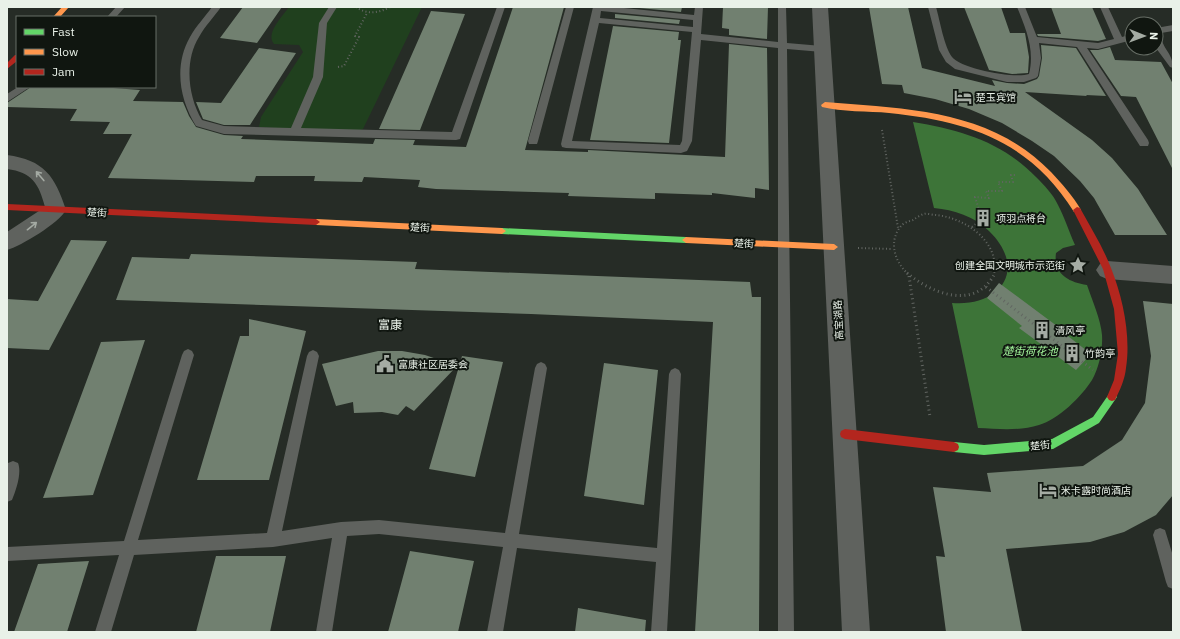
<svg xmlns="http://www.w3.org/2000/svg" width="1180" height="639" viewBox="0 0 1180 639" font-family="'IBM Plex Sans','Noto Sans SC',sans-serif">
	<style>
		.green { fill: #20401e }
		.water { fill: #3d7438 }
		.building { fill: #718070 }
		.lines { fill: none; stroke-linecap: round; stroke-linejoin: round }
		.path-far1 { stroke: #626662; stroke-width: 2; stroke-dasharray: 1 2.5; stroke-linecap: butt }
		.path { stroke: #626662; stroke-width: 3; stroke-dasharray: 1 3.5; stroke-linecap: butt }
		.lane { fill: #5f625e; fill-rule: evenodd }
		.street { fill: #5f625e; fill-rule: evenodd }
		.fast { fill: #63d668; fill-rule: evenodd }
		.slow { fill: #ff974d; fill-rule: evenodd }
		.jam { fill: #b3261e; fill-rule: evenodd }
		.oneway { stroke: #a4aaa3 }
		.labels { text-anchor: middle; stroke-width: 4; stroke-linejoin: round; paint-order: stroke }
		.poi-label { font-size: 10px; fill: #e9f1e8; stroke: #101610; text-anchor: start }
		.street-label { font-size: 10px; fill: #e9f1e8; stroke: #101610 }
		.water-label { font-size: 11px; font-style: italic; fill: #a3f69c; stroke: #101610 }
		.quarter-label { font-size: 12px; fill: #e9f1e8; stroke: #101610 }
	</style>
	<rect width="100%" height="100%" fill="#262c26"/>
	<path class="green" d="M289,7H422L363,129L354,133L259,127L261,117L303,52L299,45L274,44C265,33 283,16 289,7Z"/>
	<path class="water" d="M913,122C960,130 1001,141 1036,177C1044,185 1053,194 1058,205C1065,218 1069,232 1075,245L1063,248L1056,253C1053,274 1069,282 1087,285C1092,300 1101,320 1102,335C1103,349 1099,368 1092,380C1082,396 1058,420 1039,425C1020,431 999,429 978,428L952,303C1001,307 1028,269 989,231C974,216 954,210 934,208Z"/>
	<path class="building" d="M243,7H282L257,43L220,38Z
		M513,7H564L525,150L588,152V150L725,157L729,44L767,48L769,190L755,188V198L712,193V195L655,193V199L568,196L569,193L436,189L418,187L420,180L364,177L362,182L314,181L315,176H256L254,182L108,178L132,134H103L110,122L70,121L77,109L7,107V103L31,87H100L140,90L133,101L183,102L189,116L196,127L224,135L243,136L241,139L373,144L375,139L415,140L413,145L466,147Z
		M629,7H682L681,12Z
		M723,7H768L767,39L729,35V29L722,28Z
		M869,7H908L922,68L995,86L992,80L1007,83L1024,84L1037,79L1039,76L1042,58L1041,45L1076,48L1106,96L1086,95L1087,96L1025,92L1092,140L1112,158L1138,189L1167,235H1115L1094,198L1080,181L1054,156L1032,141L1002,123L969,109L935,99L904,93L902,85L882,84Z
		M964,7H1001L1010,33H1025L1029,57L1028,73L1012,74L989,70Z
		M1051,7H1092L1106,39L1098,41L1038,36L1037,34H1061Z
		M431,11L465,14L420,130L379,129Z
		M615,14L680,20L679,24L615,18Z
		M613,26L679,32L678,40H681L669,143L590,140Z
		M1110,47L1115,60L1161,62L1173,84V170L1136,97L1121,96L1090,50H1098Z
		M259,48L296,53L250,125H224L203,119L196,102L221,103Z
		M71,240L107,241L49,350L7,348V299L38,301Z
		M191,254L417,262L415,269L750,282L752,297H761L759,632H695L713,322L531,314L116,300L132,257L189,259Z
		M999,283L1065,332L1064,333L1091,354L1076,370L1019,328L1022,326L987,298Z
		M1143,301L1173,304V495L1156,515L1124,532L1090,542L1006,549L1022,632H946L936,556L945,557L933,487L991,492L987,473L1083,466L1122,440L1145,403L1151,356Z
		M249,319L306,331L269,480H197L240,336H249Z
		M145,340L93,495L43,498L101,342Z
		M378,351H402L425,355L457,366L414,411L406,406L398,415L382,412L354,413L353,402L336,406L322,364Z
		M462,356L503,362L475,477L429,469Z
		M604,363L658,370L644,505L584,496Z
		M410,551L474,561L458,632H388Z
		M216,556H286L270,632H196Z
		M89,561L67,632H14L38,564Z
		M578,608L646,620L645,632H575Z"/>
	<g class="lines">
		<path class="path-far1" d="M356,7C367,15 379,13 390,7
			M338,67L344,66L359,37L355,36L367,13
			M882,130L898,228
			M972,227L982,219L975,197L989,198L986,191H1002L998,182H1013L1011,175H1016
			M858,248L893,249
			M908,274C894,261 888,240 902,225C904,223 909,221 913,220C916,218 920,215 924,214C927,213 932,215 936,215C965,218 1000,241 994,274"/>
		<path class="path" d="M907,273C932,294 976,311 995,273
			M909,276L930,417
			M986,287L1093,370"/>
		<path class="lane" d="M116,7H125L116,17H107Z
			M212,7H221C214,17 205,26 199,37C184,61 188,97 202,120L224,126L291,128L313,77L319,23L329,7H337L327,23L323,77L301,128L452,132L497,7H505L461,136L460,139L456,140L224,134L196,126C179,99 174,65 190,37C196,26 205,17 212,7Z
			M566,7H574L538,141L537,144H529L528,141Z
			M593,7H614L694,15L695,7H703L701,34L778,42V7H786L787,43L822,46L827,49L822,52L787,49L794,632H778V48L701,40L692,141L687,151L681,153L566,148L562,147L561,144ZM601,11L693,20V27L600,18ZM599,23L692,32L682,141L680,145L572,141Z
			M928,7H936C940,21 944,46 952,57C961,69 1015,79 1029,74C1035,50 1026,29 1017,7H1025L1037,37L1098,43L1114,39L1100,7H1108L1122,37L1132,34V40L1098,49L1087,48L1148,140L1149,143L1148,146H1140L1077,47L1039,43L1041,58L1038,76L1036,78L1024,82H1007L955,69L946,62L939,50Z
			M1173,25V31L1161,33C1161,49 1173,52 1173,68L1170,67L1156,48V28Z
			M18,87H30L7,102V94Z
			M188,349L192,351L194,355L138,540L267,533L307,356L309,352L313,350L317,352L319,356L282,531L341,522L379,520L505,533L535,368L537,364L541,362L545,364L547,368L519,534L657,548L669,374L671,370L675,368L679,370L681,374L667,632H651L656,562L517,548L503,632H487L503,547L379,534L347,536L332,632H316L332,538L273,547L134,555L111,632H95L119,555L7,561V547L124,541L182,355L184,351Z
			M13,461L18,463C22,473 16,490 12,500L7,502V466L8,463Z
			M1160,528L1165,530L1173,556V589L1168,587L1166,582L1153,535L1155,530Z"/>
		<path class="street" d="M812,7H828L870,632H842Z
			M7,155C44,160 55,176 66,210C59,223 21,246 7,250V232L45,207C39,184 32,172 7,169Z
			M1107,261L1173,266V284L1107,279L1100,276L1096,270L1100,264Z"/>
		<path class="fast" d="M502,228L686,237L690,240L686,243L502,234L498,231Z
			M1112,393L1115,394L1117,397L1099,423L1053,449L984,455L954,452L950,450L949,447L950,444L954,442L984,445L1052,439L1093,417L1109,394Z"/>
		<path class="slow" d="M62,7H69L60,17H53Z
			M825,102C907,109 990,109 1051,172C1062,184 1073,196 1081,210L1080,212H1074C1030,141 968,121 889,113C869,111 841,112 822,107L821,105Z
			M316,219L502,228L506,231L502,234L316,225L312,222Z
			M686,237L834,244L838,247L834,250L686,243L682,240Z"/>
		<path class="jam" d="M15,55H17V61L7,69V63Z
			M7,204L316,219L320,222L316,225L7,210Z
			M1077,207L1080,208C1091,228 1103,247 1111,268C1123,298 1131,336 1126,368C1125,379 1120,390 1115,400L1112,401L1109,400L1107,397L1114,380L1118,354L1114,309L1103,269L1073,210Z
			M845,429L954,442L958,444L959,447L958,450L954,452L845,439L841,437L840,434L841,431Z"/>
	</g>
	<defs><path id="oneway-shaft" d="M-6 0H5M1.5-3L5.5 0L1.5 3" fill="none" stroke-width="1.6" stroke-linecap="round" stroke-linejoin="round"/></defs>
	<g class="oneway">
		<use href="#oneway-shaft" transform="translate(40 176) rotate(-130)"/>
		<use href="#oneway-shaft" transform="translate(32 226) rotate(-39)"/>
	</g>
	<defs>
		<g id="hotel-bare" transform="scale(1.38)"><path d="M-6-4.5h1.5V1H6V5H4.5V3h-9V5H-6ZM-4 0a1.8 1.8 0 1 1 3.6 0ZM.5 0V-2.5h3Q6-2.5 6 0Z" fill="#a5aca4" stroke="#101610" stroke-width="2.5" paint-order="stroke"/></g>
		<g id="building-bare" transform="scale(1.38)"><path d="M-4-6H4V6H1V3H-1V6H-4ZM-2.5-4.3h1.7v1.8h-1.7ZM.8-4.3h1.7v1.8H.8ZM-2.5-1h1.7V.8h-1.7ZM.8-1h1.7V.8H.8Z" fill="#a5aca4" stroke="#101610" stroke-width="2.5" paint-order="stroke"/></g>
		<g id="sight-bare" transform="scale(1.38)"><path d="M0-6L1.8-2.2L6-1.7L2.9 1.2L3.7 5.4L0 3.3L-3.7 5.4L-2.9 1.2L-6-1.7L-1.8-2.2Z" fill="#a5aca4" stroke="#101610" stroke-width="2.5" paint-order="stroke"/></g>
		<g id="civic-bare" transform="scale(1.38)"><path d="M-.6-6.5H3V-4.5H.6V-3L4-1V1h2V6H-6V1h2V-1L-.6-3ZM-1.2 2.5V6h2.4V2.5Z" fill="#a5aca4" stroke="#101610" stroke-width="2.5" paint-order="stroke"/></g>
	</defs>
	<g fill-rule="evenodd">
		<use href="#hotel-bare" x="963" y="97"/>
		<use href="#building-bare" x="983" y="218"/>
		<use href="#sight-bare" x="1078" y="265"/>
		<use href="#building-bare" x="1042" y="330"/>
		<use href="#building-bare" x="1072" y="353"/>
		<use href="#civic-bare" x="385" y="364"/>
		<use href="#hotel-bare" x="1048" y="490"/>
	</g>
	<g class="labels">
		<g class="poi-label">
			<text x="976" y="101">楚玉宾馆</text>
			<text x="996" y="222">项羽点将台</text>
			<text x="1065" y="269" text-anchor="end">创建全国文明城市示范街</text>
			<text x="1055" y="334">清风亭</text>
			<text x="1085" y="357">竹韵亭</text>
			<text x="398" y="368">富康社区居委会</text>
			<text x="1061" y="494">米卡露时尚酒店</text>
		</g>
		<g class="street-label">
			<text transform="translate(97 212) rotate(3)" y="4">楚街</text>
			<text transform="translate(420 227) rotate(3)" y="4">楚街</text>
			<text transform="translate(744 243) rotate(3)" y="4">楚街</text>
			<text transform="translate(838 320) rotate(-93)" y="4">高宝湖路</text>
			<text transform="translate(1040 445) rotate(-6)" y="4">楚街</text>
		</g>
		<g class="water-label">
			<text x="1030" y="355">楚街荷花池</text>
		</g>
		<g class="quarter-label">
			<text x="390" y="329">富康</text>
		</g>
	</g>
	<rect width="1180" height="639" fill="none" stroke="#e9f1e8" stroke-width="16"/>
	<rect x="16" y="16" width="140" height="72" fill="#101610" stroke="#676e66"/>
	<rect x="24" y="29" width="20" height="6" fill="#63d668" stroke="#676e66"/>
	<text x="52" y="36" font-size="12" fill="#e9f1e8">Fast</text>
	<rect x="24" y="49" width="20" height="6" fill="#ff974d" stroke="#676e66"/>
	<text x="52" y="56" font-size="12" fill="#e9f1e8">Slow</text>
	<rect x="24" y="69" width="20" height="6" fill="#b3261e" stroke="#676e66"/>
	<text x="52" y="76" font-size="12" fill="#e9f1e8">Jam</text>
	<g transform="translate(1144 36) rotate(91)"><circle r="19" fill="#101610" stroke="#676e66"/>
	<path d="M0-3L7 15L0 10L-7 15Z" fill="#a5aca4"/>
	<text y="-6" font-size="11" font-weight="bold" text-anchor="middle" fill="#e9f1e8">N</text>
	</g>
</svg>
